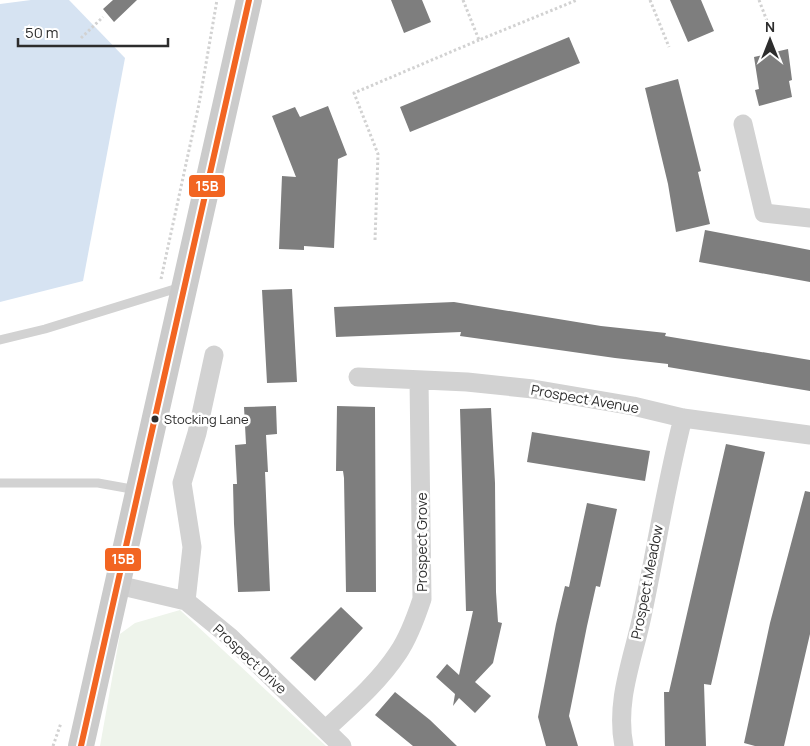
<svg xmlns="http://www.w3.org/2000/svg" width="810" height="746" viewBox="0 0 810 746" font-family="Manrope,sans-serif">
	<style>
		.green { fill: #eef4eb }
		.water { fill: #d6e3f2 }
		.building { fill: #7e7e7e }
		.lines { fill: none; stroke-linecap: round; stroke-linejoin: round }
		.path { stroke: #d2d2d2; stroke-width: 3; stroke-dasharray: 2.5 2.5; stroke-linecap: butt }
		.service { stroke: #d2d2d2; stroke-width: 9 }
		.minor { stroke: #d2d2d2; stroke-width: 19 }
		.secondary { stroke: #cbcbcb; stroke-width: 26 }
		.bus-1-casing { stroke: #fff; stroke-width: 10 }
		.bus-1 { stroke: #f26522; stroke-width: 6 }
		.bus-dot { fill: #2d2d2d; stroke: #fff; stroke-width: 2 }
		.labels { text-anchor: middle; stroke-width: 5; stroke-linejoin: round; paint-order: stroke }
		.bus-label { font-size: 13px; fill: #2d2d2d; stroke: #fff; text-anchor: start }
		.street-label { font-size: 14px; fill: #2d2d2d; stroke: #fff }
		.line-badge { stroke: #fff; stroke-width: 2 }
		.badge-label { font-size: 14px; text-anchor: middle; font-weight: bold; fill: #fff }
	</style>
	<rect width="100%" height="100%" fill="#fff"/>
	<path class="green" d="M180,610L326,746H100L120,634L135,623Z"/>
	<path class="water" d="M31,0H69L125,58L83,281L0,302V4Z"/>
	<path class="building" d="M113,0H137L114,22L103,9Z
		M391,0H422L431,22L404,33Z
		M670,0H701L714,31L688,42Z
		M569,37L580,63L410,132L400,107Z
		M788,49L792,80L789,81L792,97L759,106L755,90L759,89L754,57Z
		M678,79L701,171L698,172L710,224L676,232L668,184L645,88Z
		M328,106L347,155L338,159L334,248L304,246V250L279,249L282,176L296,177L272,116L295,107L300,117Z
		M705,230L810,250V282L699,262Z
		M292,289L297,382L267,383L262,290Z
		M454,302L601,326L666,333L665,336L810,360V391L668,367V364L615,358L460,336L461,332L336,337L334,307Z
		M276,406L277,434L266,435L268,472H265L270,591L238,592L234,524L233,484H237L235,445L246,444L244,407Z
		M337,406L375,407L376,592H346L344,478L343,471H336Z
		M491,408L495,483L496,592L498,622L502,623L493,663L475,682L491,696L475,713L459,698L453,706L455,694L436,677L447,664L459,675L473,611H466L460,409Z
		M532,432L650,451L645,481L527,462Z
		M726,444L765,452L711,685L704,684L706,746H665L664,692H669Z
		M805,491L810,492V634L784,746H755L744,743L770,623Z
		M587,503L617,509L600,587L596,586L587,626L569,716L578,746H546L538,717L556,624L565,586L569,587Z
		M341,607L363,628L315,681L290,658Z
		M395,692L430,720L457,746H413L375,715Z"/>
	<g class="lines">
		<path class="path" d="M463,0L479,40L577,0
			M650,0L669,47
			M759,0L767,21
			M81,38L103,17
			M375,240L378,154L354,93L479,40
			M161,279L199,104L217,0
			M53,746L61,723"/>
		<path class="service" d="M0,340L45,329L181,287
			M0,483H98L137,490"/>
		<path class="minor" d="M743,124L764,213L810,218
			M358,377L467,382L533,389L633,406L683,418L810,435
			M118,585L186,601L230,637L342,746
			M186,601L192,547L182,483L197,433L214,355
			M326,729C351,706 379,682 398,653C409,637 416,617 422,599L419,380
			M624,746C615,701 633,659 642,616C656,550 666,484 683,418"/>
		<path class="secondary" d="M81,746L249,0"/>
		<g class="bus-1-casing">
			<path id="bus-1" d="M81,746L249,0"/>
		</g>
		<use href="#bus-1" class="bus-1"/>
	</g>
	<circle class="bus-dot" cx="155" cy="419" r="4.5"/>
	<g class="labels">
		<g class="bus-label">
			<text x="164" y="424">Stocking Lane</text>
		</g>
		<g class="street-label">
			<text transform="translate(585 399) rotate(10)" y="5">Prospect Avenue</text>
			<text transform="translate(422 542) rotate(-90)" y="5">Prospect Grove</text>
			<text transform="translate(647 582) rotate(-79)" y="5">Prospect Meadow</text>
			<text transform="translate(250 659) rotate(43)" y="5">Prospect Drive</text>
		</g>
	</g>
	<g class="line-badge">
		<rect x="188" y="174" width="38" height="24" rx="5" fill="#f26522"/>
		<rect x="104" y="547" width="38" height="25" rx="5" fill="#f26522"/>
	</g>
	<g class="badge-label">
		<text x="207" y="191">15B</text>
		<text x="123" y="564">15B</text>
	</g>
	<g transform="translate(770 40)" stroke="#ffffff" stroke-width="4" paint-order="stroke">
	<path d="M0-4L9 19L0 12L-9 19Z" fill="#2d2d2d"/>
	<text y="-8" font-size="14" font-weight="bold" text-anchor="middle" fill="#2d2d2d">N</text>
	</g>
	<path d="M18 38v8h150v-8" fill="none" stroke="#2d2d2d" stroke-width="2.5"/>
	<text x="25" y="38" font-size="15" fill="#2d2d2d" stroke="#ffffff" stroke-width="4" paint-order="stroke">50 m</text>
</svg>
